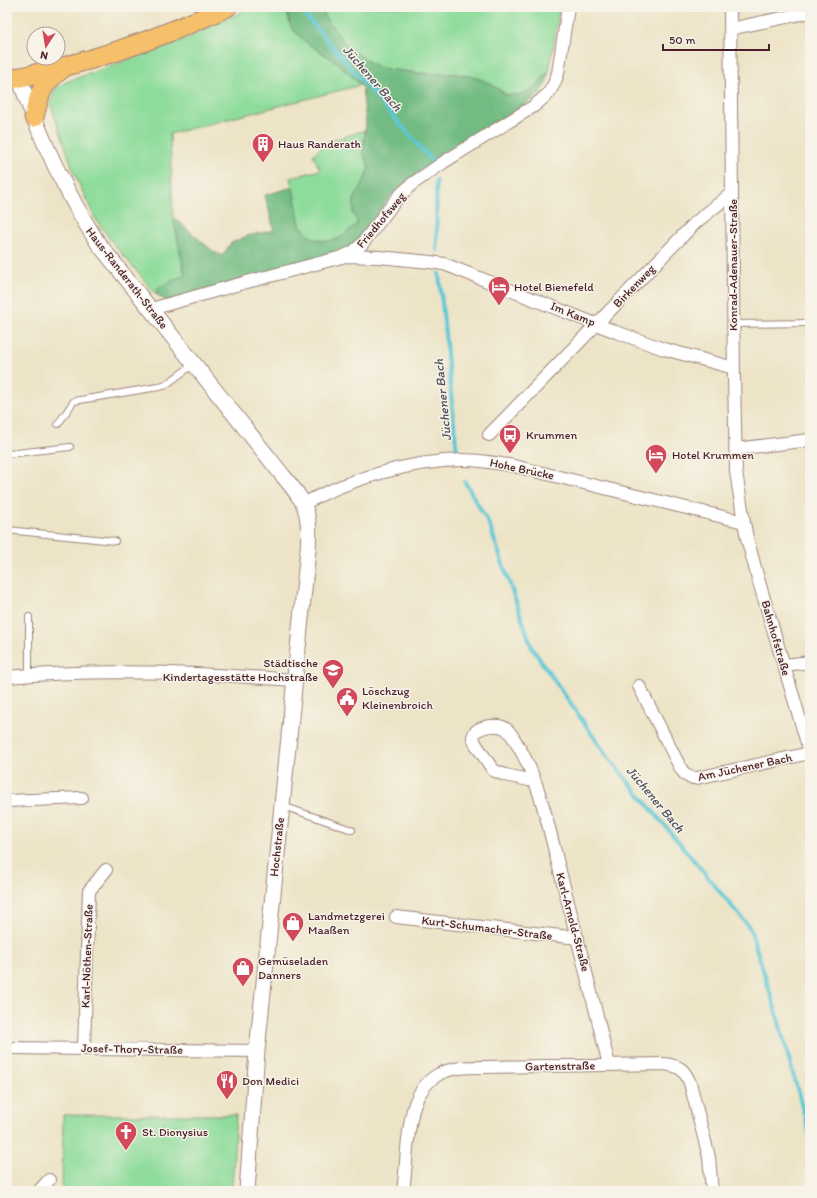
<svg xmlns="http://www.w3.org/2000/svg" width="817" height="1198" viewBox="0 0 817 1198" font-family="Itim,sans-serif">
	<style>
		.green { fill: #8edc9b; stroke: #6c7e63 }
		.forest { fill: #72bc83; stroke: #5e6e57 }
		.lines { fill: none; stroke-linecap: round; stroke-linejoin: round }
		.stream { stroke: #5cc7d6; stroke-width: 4 }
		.service-casing { stroke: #9c8279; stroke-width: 8 }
		.minor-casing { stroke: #9c8279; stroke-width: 14 }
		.tertiary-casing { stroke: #9c8279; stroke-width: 17 }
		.primary-casing { stroke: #9c8279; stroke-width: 21 }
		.service { stroke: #fff; stroke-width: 6 }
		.minor { stroke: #fff; stroke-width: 12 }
		.tertiary { stroke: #fff; stroke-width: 15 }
		.primary { stroke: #f6c06b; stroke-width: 19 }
		.labels { text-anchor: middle; stroke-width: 3; stroke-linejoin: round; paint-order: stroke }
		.poi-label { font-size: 12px; fill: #4a1f2b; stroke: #f7f3e8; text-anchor: start }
		.street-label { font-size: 12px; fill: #4a1f2b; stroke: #f7f3e8 }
		.water-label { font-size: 13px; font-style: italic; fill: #4f515e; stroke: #f7f3e8 }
	</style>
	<rect width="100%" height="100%" fill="#f7f3e8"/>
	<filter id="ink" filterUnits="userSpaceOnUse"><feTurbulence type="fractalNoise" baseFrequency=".025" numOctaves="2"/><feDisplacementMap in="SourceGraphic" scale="8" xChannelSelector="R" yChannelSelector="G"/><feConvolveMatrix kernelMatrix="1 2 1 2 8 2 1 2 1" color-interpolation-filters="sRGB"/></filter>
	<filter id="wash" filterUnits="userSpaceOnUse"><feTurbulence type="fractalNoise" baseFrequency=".012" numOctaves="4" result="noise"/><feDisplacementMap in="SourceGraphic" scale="16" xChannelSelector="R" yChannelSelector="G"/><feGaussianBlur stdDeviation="0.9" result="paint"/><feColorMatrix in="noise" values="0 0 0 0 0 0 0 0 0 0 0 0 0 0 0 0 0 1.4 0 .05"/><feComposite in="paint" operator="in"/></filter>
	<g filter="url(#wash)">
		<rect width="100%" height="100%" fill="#ede4c7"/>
		<path class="green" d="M251,7H286L291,28L308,44L335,61L361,85L170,134L173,217L185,275L159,287L156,294L112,242L95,218L73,171L71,163L50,103L55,89L66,82L183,40Z
			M323,7H560L549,71L535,87L520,95H506L491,84L475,77L456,74H427L379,68L348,48L324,17Z
			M365,130L363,153L369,167L353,213L358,223L339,239L327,241L318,240L309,236L300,225L290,178L320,170L313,155L330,140L340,138Z
			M63,1115H236L232,1191H62Z"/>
		<path class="forest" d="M286,7H323L325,17L348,48L379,68L427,74H456L475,77L491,84L506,95H520L535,87L549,71L546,83L539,95L418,173L393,193L366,228L354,246L336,254L166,301L156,294L159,287L185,275L173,217L214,252L222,256L231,243L247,236L274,230L265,195L293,187L300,225L309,236L318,240L326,241L339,239L358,223L353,213L354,199L364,181L369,167L363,153L366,123L362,86L335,61L308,44L291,28Z"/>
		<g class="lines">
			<path class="stream" d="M298,7L432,161
				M436,181L437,251
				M439,273L457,453
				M465,482L489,524L532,648L607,756L750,928L777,1015L810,1136"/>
		</g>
	</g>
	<g filter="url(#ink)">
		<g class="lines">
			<g class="service-casing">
				<path id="service" d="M733,324L810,323
					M58,424L74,401L164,386L194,364
					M7,454L70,447
					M7,530L115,541
					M29,675V617
					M283,806L352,830"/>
			</g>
			<g class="minor-casing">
				<path id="minor" d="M730,7L734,378L736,472L744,522L747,538L759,582L810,753
					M730,29L810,12
					M345,256L379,257L430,262L444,264L616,332L664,349L734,368
					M151,309L243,283L342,257L353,252L362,244L399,196L412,184L444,162L534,106L548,94L554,84L558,73L568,7
					M489,435L695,223L732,193
					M735,449L810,440
					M303,504C349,479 410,461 463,460C480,460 497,463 514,466L744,522
					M784,665L810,662
					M7,677C103,668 199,673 295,680
					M639,686L681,769C685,775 689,779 697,778L810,753
					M534,781L505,775L493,770L475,743L473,737L475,732C482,726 499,723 506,729C511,732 514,739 517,744C541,782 550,835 562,879C578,941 594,1003 609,1065
					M7,801L82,798
					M396,917L578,938
					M7,1048L257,1051
					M84,1048L89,891L106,870
					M39,1191L49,1180
					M403,1191C405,1177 406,1162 407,1148C410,1121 412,1089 439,1074C453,1067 469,1067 484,1067L664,1064C680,1066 684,1069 690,1083L709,1157L712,1191"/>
			</g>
			<g class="tertiary-casing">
				<path id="tertiary" d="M19,77C39,135 65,192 98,243L276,467C285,479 296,490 303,503C310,518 309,535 308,550L257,1051L247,1191"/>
			</g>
			<g class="primary-casing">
				<path id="primary" d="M7,80C83,65 157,40 227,7
					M34,117C40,92 41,84 63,68"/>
			</g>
			<use href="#service" class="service"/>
			<use href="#minor" class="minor"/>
			<use href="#tertiary" class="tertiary"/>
			<use href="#primary" class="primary"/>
		</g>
	</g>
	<defs>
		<g id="building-pin" transform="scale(1.15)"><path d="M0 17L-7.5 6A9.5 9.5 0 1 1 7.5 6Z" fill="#d1495b" stroke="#f7f3e8"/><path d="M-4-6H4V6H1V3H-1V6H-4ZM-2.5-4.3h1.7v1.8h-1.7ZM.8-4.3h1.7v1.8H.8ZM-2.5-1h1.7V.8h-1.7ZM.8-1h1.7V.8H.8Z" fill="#fff"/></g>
		<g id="hotel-pin" transform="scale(1.15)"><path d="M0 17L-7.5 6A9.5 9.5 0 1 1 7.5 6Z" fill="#d1495b" stroke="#f7f3e8"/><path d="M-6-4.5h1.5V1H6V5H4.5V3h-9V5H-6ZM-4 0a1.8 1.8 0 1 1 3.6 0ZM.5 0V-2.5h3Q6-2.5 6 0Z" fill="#fff"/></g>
		<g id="bus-pin" transform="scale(1.15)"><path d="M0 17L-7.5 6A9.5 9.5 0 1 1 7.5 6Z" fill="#d1495b" stroke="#f7f3e8"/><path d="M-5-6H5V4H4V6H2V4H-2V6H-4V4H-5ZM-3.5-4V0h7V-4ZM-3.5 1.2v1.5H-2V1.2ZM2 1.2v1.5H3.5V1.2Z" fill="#fff"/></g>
		<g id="school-pin" transform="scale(1.15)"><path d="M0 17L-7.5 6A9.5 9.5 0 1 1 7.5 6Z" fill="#d1495b" stroke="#f7f3e8"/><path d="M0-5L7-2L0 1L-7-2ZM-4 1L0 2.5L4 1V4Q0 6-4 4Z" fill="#fff"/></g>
		<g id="civic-pin" transform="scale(1.15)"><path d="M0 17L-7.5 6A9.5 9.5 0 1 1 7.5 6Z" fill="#d1495b" stroke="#f7f3e8"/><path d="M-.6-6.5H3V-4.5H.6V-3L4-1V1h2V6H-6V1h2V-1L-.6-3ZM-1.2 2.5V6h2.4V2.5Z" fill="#fff"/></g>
		<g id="shop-pin" transform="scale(1.15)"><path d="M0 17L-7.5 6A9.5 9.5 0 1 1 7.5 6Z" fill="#d1495b" stroke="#f7f3e8"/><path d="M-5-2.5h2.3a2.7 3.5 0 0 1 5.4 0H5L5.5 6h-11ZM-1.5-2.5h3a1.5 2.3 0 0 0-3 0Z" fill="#fff"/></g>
		<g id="restaurant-pin" transform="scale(1.15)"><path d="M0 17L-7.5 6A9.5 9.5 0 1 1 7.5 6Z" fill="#d1495b" stroke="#f7f3e8"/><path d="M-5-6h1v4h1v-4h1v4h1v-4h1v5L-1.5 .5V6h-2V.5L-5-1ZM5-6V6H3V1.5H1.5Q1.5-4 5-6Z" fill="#fff"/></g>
		<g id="church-pin" transform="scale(1.15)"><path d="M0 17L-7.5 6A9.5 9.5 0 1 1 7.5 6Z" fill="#d1495b" stroke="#f7f3e8"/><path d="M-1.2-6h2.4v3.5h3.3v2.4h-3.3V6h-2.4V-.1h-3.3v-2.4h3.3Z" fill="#fff"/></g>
	</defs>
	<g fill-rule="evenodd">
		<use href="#building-pin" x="263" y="144"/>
		<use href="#hotel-pin" x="499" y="287"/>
		<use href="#bus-pin" x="510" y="435"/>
		<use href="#hotel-pin" x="656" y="455"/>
		<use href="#school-pin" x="333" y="670"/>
		<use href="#civic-pin" x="347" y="698"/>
		<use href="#shop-pin" x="293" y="923"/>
		<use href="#shop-pin" x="243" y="968"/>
		<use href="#restaurant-pin" x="227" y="1081"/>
		<use href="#church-pin" x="126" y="1132"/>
	</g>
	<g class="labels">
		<g class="poi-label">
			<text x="278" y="148">Haus Randerath</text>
			<text x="514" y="291">Hotel Bienefeld</text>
			<text x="526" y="439">Krummen</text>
			<text x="672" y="459">Hotel Krummen</text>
			<text x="318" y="667" text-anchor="end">Städtische<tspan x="318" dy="14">Kindertagesstätte Hochstraße</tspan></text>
			<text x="362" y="695">Löschzug<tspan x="362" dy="14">Kleinenbroich</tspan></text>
			<text x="308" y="920">Landmetzgerei<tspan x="308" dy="14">Maaßen</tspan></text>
			<text x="258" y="965">Gemüseladen<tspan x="258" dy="14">Danners</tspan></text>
			<text x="242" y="1085">Don Medici</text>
			<text x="142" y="1136">St. Dionysius</text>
		</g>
		<g class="street-label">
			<text transform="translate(381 220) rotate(-50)" y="4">Friedhofsweg</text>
			<text transform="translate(733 265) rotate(-90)" y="4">Konrad-Adenauer-Straße</text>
			<text transform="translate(127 278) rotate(52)" y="4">Haus-Randerath-Straße</text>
			<text transform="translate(634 286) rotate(-46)" y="4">Birkenweg</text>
			<text transform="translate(573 314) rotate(22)" y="4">Im Kamp</text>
			<text transform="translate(522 469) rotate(12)" y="4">Hohe Brücke</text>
			<text transform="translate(776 638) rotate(74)" y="4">Bahnhofstraße</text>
			<text transform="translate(745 767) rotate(-12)" y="4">Am Jüchener Bach</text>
			<text transform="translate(277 847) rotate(-84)" y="4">Hochstraße</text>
			<text transform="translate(573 922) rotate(75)" y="4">Karl-Arnold-Straße</text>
			<text transform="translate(487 928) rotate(7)" y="4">Kurt-Schumacher-Straße</text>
			<text transform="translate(87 956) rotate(-88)" y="4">Karl-Nöthen-Straße</text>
			<text transform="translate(132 1049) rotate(1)" y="4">Josef-Thory-Straße</text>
			<text transform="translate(560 1066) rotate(-1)" y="4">Gartenstraße</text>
		</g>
		<g class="water-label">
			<text transform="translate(373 78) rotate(49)" y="5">Jüchener Bach</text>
			<text transform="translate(442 400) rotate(-96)" y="5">Jüchener Bach</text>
			<text transform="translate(656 799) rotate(50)" y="5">Jüchener Bach</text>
		</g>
	</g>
	<rect width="817" height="1198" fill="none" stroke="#f7f3e8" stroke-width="24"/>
	<g transform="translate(46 46) rotate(192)"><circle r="19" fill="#f7f3e8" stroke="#b29e9c"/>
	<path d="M0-3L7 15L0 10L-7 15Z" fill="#d1495b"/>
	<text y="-6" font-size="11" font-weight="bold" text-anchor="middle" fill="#4a1f2b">N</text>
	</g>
	<path d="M663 44v6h106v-6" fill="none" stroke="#4a1f2b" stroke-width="2"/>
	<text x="669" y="44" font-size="12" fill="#4a1f2b" stroke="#f7f3e8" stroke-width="3" paint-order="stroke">50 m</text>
</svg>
